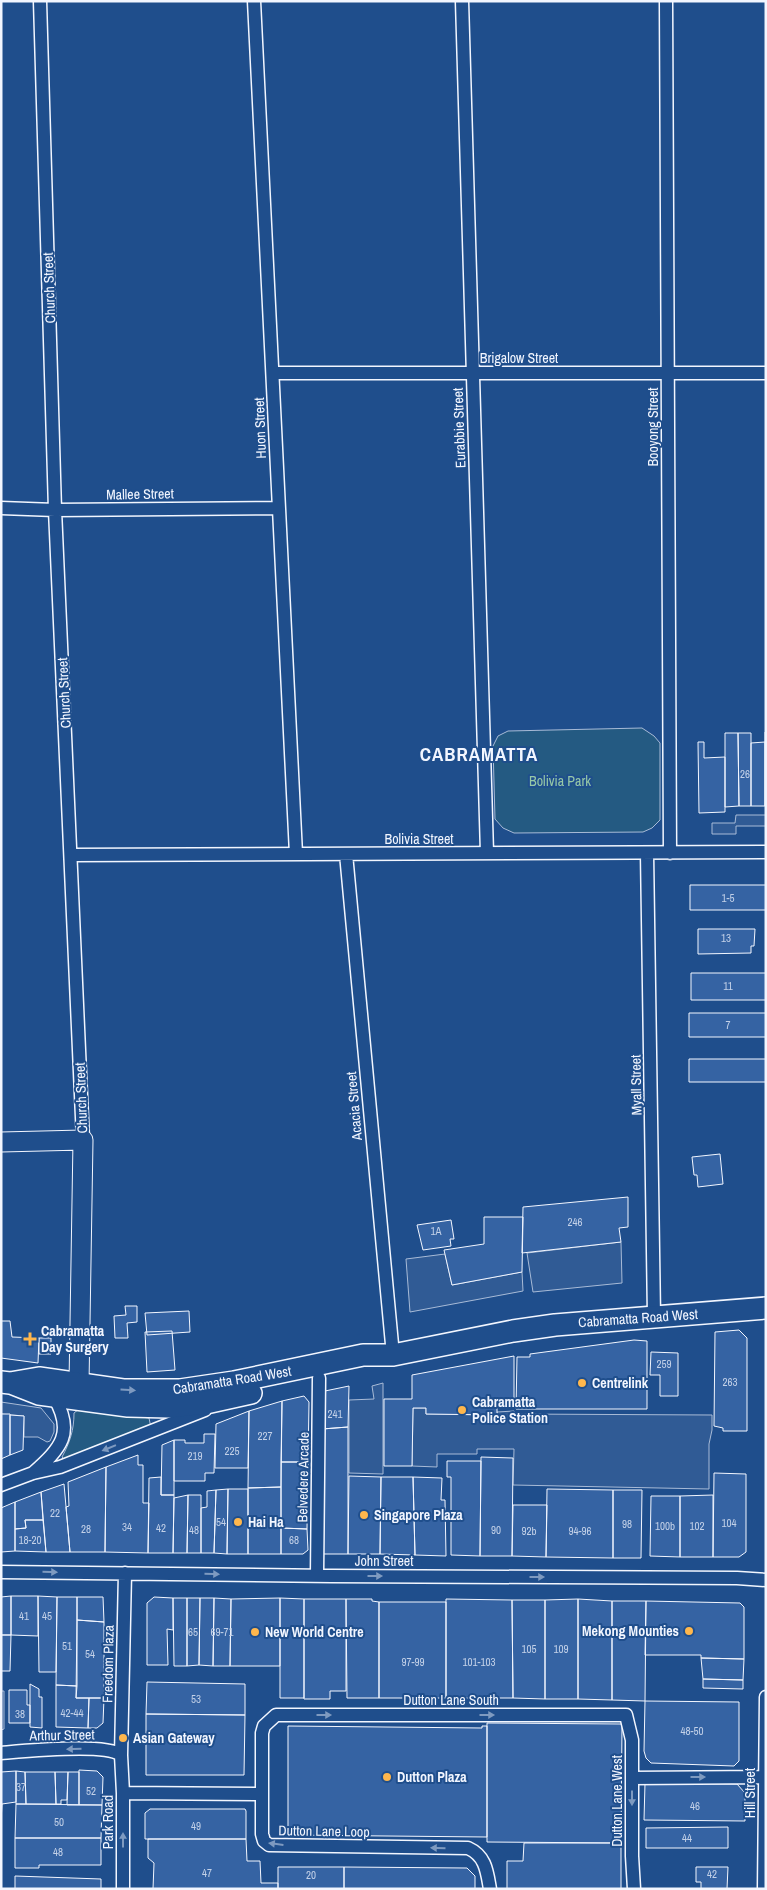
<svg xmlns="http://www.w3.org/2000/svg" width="767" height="1890" viewBox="0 0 767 1890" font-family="'Archivo Narrow',sans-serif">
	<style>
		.green { fill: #245a82; stroke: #a8bbd7 }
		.parking { fill: #305b95; stroke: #a8bbd7 }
		.building { fill: #3563a3; stroke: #f2f6ff }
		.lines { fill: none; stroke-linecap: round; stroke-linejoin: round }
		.street-casing { stroke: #f2f6ff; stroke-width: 15 }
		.secondary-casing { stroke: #f2f6ff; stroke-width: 21 }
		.primary-casing { stroke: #f2f6ff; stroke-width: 24 }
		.street { stroke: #1f4e8c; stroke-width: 12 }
		.secondary { stroke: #1f4e8c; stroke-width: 19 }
		.primary { stroke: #1f4e8c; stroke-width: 21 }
		.oneway { fill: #7e9ac0 }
		.poi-dot { fill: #ffb74d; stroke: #1f4e8c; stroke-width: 2 }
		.labels { text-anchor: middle; stroke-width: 4; stroke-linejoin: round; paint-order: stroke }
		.number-label { font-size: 11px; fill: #c3d1e8 }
		.street-label { font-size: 14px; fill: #f2f6ff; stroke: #1f4e8c }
		.park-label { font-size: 14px; fill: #97c8a6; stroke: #1f4e8c }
		.poi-label { font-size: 14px; font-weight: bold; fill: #f2f6ff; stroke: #1f4e8c; text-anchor: start }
		.district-label { font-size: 19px; font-weight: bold; letter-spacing: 1px; fill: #f2f6ff; stroke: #1f4e8c }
	</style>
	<rect width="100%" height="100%" fill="#1f4e8c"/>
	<path class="green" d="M642,728L654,736L660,743V820L652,828L643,832L514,833L503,828L495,819L493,746L498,736L508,731Z
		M79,1409L149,1418L151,1428L66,1461L62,1457C70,1442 74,1430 74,1413Z"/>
	<path class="parking" d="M736,815H766V826H736V834H712V823H735Z
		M621,1242L622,1283L533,1292L527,1253Z
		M445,1254L452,1285L522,1272L523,1291L410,1312L406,1259Z
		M383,1383V1474L349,1473V1400L374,1399L372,1386Z
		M1,1402L41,1408L54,1424V1432L50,1441L47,1442L38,1437H24V1416L1,1414Z
		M413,1408H426V1414L497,1415V1412L514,1411L515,1414L712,1415V1430L709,1444V1489L513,1485L514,1449H477V1454H437V1467L412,1466Z
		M1,1691H4V1729L1,1730Z"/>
	<path class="building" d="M765,732H766V806H765Z
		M725,733H738L739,806L725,807Z
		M738,733H751V806H739Z
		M698,742H704V758L725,757V812L699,813Z
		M765,742V806H751V743Z
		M690,885H766V910H690Z
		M698,929H755L754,946H751V953L698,954Z
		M691,973H766V1000H691Z
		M689,1013H766V1037H689Z
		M689,1059H766V1082H689Z
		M720,1154L723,1184L698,1187L697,1175H694L692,1157Z
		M628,1197V1227L619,1228L621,1242L522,1253L523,1207Z
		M484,1217H523L522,1272L452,1285L444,1250L484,1244Z
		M451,1220L454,1239H450L451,1246L423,1250L417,1225Z
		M125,1306H137V1322L127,1323L128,1338H115L114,1316L126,1315Z
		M189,1311L190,1332L147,1335L145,1313Z
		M1,1321H10L12,1337L39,1338L38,1363L1,1358Z
		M739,1330L747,1338V1431H723V1428L714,1426L715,1332Z
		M172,1331L175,1370L147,1372L145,1332Z
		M39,1338H51V1354H39Z
		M634,1340L647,1341V1409H516L517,1357H530V1354Z
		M651,1352L678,1353V1396H660V1375H650Z
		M514,1356V1407H497V1415L426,1414V1408H413L412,1466H384V1399H412V1375Z
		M349,1386L348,1427L322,1429L325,1391Z
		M304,1396L309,1402L308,1462H281L282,1401Z
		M282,1401L281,1487L248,1488L249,1411Z
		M249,1411L248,1468H215L216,1424Z
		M1,1414H10V1455L1,1459Z
		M10,1415L24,1416L23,1450L10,1455Z
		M348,1427V1554H321L322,1429Z
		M204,1434H215L214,1473H205V1481H174V1440H185V1443H204Z
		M174,1440V1495H161L162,1445Z
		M138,1455V1465H143V1503H149L148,1553L105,1552L106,1467Z
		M481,1457L513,1458L512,1556H480Z
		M447,1461H481L480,1556L451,1555V1477H447Z
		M281,1462H308L307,1529L281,1528Z
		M106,1467L105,1552H70L66,1507L69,1506L68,1482Z
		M714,1473L746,1474V1552L739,1557H713Z
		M349,1476L381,1477L380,1554H348Z
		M161,1477V1495H174L173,1553H148L149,1478Z
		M381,1477H413L415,1555L380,1554Z
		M413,1477L442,1478L441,1500H445L446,1556L415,1555Z
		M64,1484L70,1552H46L41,1492Z
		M281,1487V1554H248V1488Z
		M228,1489H248V1554H227Z
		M228,1489L227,1554L214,1553L216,1490Z
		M547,1489L613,1490V1558L546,1557Z
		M216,1490L214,1553H201V1508L207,1507V1491Z
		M613,1490H642L641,1558H613Z
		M41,1492L43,1520H25L26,1528L15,1529V1502Z
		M188,1495L187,1553H173L174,1498Z
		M188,1495H201V1553H187Z
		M713,1495V1557H680V1496Z
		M651,1496H680V1557L650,1556Z
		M15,1502V1551L1,1552V1508Z
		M513,1505H547L546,1557L512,1556Z
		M25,1520H43L46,1552L15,1551V1529L26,1528Z
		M281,1528L307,1529L308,1550L303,1554H281Z
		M11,1596H38V1636L11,1635Z
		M11,1596V1635H1V1597Z
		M38,1596L57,1597L56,1672H39Z
		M57,1597H77V1686L56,1685Z
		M77,1597H103L104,1622L77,1620Z
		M154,1597L173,1598V1630L167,1629L168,1665H147V1603Z
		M173,1598H187V1666H174Z
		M187,1598H200L199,1665L187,1666Z
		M200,1598H214L213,1666L199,1665Z
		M214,1598L231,1599L230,1666H213Z
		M280,1598V1666H230L231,1599Z
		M280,1598L304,1599V1698H280Z
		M304,1599H346V1691H330V1699H304Z
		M346,1599H372V1601L379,1602V1698H347Z
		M446,1599L512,1600L513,1698H446Z
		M578,1599L612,1601V1700L578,1699Z
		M578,1599V1699H545V1600Z
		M512,1600H545V1699L513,1698Z
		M612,1601H646L645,1701L612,1700Z
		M646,1601L740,1603L744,1607V1659L701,1658V1655H645Z
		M379,1602H446V1698H379Z
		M77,1620L104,1622V1698H76Z
		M1,1635H11L10,1671H1Z
		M701,1658L744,1659L743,1680L703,1679Z
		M703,1679L743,1680V1689L703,1688Z
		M147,1682L245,1684V1715L146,1714Z
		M30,1684L39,1689V1697H42V1728L30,1727Z
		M56,1685L77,1686L76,1698H89L88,1728L56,1727Z
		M9,1690H27V1705H30V1723H9Z
		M89,1698H104L103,1723L97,1728H88Z
		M645,1701L739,1702V1761L734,1766L651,1763L646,1758L644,1751Z
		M146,1714L245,1715L244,1775H146Z
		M487,1723L622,1724L621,1843L487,1842Z
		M288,1726L482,1728V1726H487V1837L288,1835Z
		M79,1770L97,1771L103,1777L102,1805H79Z
		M16,1771L25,1772L26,1804H16Z
		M16,1771V1802L2,1804L1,1822V1772Z
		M25,1772H55L56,1804H26Z
		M55,1772H68L67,1800H61V1804H56Z
		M68,1772H79V1805H67Z
		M645,1783L737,1784L745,1793V1821L644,1820Z
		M16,1804L102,1805L101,1838H15Z
		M150,1809H245L246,1811V1839H145V1813Z
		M728,1827V1848H646V1828Z
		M15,1838H101V1865H39V1868H15Z
		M148,1839H246L247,1861H260L261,1883H278V1889H153L154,1863L148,1858Z
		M524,1843H621V1889H507V1861H523Z
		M278,1867H344V1889H278Z
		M344,1867L467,1868L475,1876V1889H344Z
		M696,1867H728L727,1889H701V1882H696Z
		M15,1876L101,1879V1889H15Z"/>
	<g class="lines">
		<g class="street-casing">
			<path id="street" d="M40,1L55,510L83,1140
				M254,1L296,854
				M462,1L487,853
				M666,1L670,853
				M273,373H766
				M1,508L55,510L278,508
				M647,853L654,1317
				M346,854L393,1355
				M72,855L766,852
				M33,1473C61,1448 75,1433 54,1397
				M1,1485L33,1473L60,1467L205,1410
				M1,1572L332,1576L737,1578L766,1580
				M317,1576L319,1378
				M1,1753C25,1751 105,1743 121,1755
				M632,1778L765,1777
				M123,1793L261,1794
				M123,1889V1793L121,1755L125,1573
				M490,1889C487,1872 486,1856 468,1848L269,1845L264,1841L262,1834V1733L264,1726L276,1715H626L632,1740V1856L634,1889
				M764,1889L766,1697"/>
		</g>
		<g class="secondary-casing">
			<path id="secondary" d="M1,1142L83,1140L79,1384"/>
		</g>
		<g class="primary-casing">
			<path id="primary" d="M1,1382L10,1383L39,1378L123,1390H180L234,1382L363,1355H393L513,1331L555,1325L766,1308
				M11,1383L39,1394L128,1406L169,1407L206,1403L251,1393"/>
		</g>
		<use href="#street" class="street"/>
		<use href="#secondary" class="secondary"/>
		<use href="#primary" class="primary"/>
	</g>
	<defs><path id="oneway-solid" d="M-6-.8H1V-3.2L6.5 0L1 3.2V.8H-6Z" transform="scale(1.25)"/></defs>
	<g class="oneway">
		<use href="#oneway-solid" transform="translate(128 1390) rotate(3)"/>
		<use href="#oneway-solid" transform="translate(109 1448) rotate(158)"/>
		<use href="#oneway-solid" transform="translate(50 1572) rotate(1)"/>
		<use href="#oneway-solid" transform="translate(212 1574) rotate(1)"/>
		<use href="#oneway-solid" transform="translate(375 1576)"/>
		<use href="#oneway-solid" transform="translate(537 1577)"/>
		<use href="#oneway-solid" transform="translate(324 1715)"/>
		<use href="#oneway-solid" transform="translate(487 1715)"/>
		<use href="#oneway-solid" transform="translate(74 1749) rotate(178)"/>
		<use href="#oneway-solid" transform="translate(698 1777)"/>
		<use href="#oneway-solid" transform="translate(632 1798) rotate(90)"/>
		<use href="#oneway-solid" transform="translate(123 1840) rotate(-90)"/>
		<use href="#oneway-solid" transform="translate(276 1844) rotate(-173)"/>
		<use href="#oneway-solid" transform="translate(438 1848) rotate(-179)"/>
	</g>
	<g class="poi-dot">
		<path d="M27.5 1331.5h5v5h5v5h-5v5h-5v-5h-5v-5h5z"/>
		<circle cx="582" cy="1383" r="5"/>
		<circle cx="462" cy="1410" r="5"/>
		<circle cx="364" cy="1515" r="5"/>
		<circle cx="238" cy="1522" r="5"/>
		<circle cx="689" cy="1631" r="5"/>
		<circle cx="255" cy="1632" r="5"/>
		<circle cx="123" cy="1738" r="5"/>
		<circle cx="387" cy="1777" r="5"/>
	</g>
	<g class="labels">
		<g class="number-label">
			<text x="745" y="778">26</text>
			<text x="728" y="902">1-5</text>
			<text x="726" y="942">13</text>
			<text x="728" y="990">11</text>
			<text x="728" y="1029">7</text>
			<text x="575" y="1226">246</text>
			<text x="436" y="1235">1A</text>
			<text x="664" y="1368">259</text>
			<text x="730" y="1386">263</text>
			<text x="335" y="1418">241</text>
			<text x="265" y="1440">227</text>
			<text x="232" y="1455">225</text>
			<text x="195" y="1460">219</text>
			<text x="55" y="1517">22</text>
			<text x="221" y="1526">54</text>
			<text x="729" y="1527">104</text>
			<text x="627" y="1528">98</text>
			<text x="665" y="1530">100b</text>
			<text x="697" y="1530">102</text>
			<text x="127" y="1531">34</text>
			<text x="161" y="1532">42</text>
			<text x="86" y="1533">28</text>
			<text x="194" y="1534">48</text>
			<text x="496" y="1534">90</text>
			<text x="529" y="1535">92b</text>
			<text x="580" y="1535">94-96</text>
			<text x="30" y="1544">18-20</text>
			<text x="294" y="1544">68</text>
			<text x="24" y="1620">41</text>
			<text x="47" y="1620">45</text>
			<text x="193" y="1636">65</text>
			<text x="222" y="1636">69-71</text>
			<text x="67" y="1650">51</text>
			<text x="529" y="1653">105</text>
			<text x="561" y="1653">109</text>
			<text x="90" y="1658">54</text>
			<text x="413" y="1666">97-99</text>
			<text x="479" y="1666">101-103</text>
			<text x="196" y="1703">53</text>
			<text x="72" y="1717">42-44</text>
			<text x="20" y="1718">38</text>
			<text x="692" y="1735">48-50</text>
			<text x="21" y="1791">37</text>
			<text x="91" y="1795">52</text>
			<text x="695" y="1810">46</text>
			<text x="59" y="1826">50</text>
			<text x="196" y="1830">49</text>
			<text x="687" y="1842">44</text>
			<text x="58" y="1856">48</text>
			<text x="207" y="1877">47</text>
			<text x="712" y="1878">42</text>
			<text x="311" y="1879">20</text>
		</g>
		<g class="street-label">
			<text transform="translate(49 288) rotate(-92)" y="5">Church Street</text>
			<text x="519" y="363">Brigalow Street</text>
			<text transform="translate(653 427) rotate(-90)" y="5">Booyong Street</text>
			<text transform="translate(260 428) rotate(-92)" y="5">Huon Street</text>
			<text transform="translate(459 428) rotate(-92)" y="5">Eurabbie Street</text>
			<text transform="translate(140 494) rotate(-1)" y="5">Mallee Street</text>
			<text transform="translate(64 693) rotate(-93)" y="5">Church Street</text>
			<text x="419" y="844">Bolivia Street</text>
			<text transform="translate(636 1085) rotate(-91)" y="5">Myall Street</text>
			<text transform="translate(81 1098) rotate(-92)" y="5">Church Street</text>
			<text transform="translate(354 1106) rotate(-95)" y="5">Acacia Street</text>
			<text transform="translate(638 1318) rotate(-4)" y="5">Cabramatta Road West</text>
			<text transform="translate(232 1380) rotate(-9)" y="5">Cabramatta Road West</text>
			<text transform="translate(303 1477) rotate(-89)" y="5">Belvedere Arcade</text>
			<text x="384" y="1566">John Street</text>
			<text transform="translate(108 1664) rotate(-89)" y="5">Freedom Plaza</text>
			<text x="451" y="1705">Dutton Lane South</text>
			<text transform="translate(62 1735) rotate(-1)" y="5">Arthur Street</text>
			<text transform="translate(750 1793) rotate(-90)" y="5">Hill Street</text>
			<text transform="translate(617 1801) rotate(-90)" y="5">Dutton Lane West</text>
			<text transform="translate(108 1822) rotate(-90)" y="5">Park Road</text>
			<text transform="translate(324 1831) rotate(1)" y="5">Dutton Lane Loop</text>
		</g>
		<g class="park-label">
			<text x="560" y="786">Bolivia Park</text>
		</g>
		<g class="poi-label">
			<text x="41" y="1336">Cabramatta<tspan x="41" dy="16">Day Surgery</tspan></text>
			<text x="592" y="1388">Centrelink</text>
			<text x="472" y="1407">Cabramatta<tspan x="472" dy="16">Police Station</tspan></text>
			<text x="374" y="1520">Singapore Plaza</text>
			<text x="248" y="1527">Hai Ha</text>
			<text x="679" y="1636" text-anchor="end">Mekong Mounties</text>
			<text x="265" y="1637">New World Centre</text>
			<text x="133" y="1743">Asian Gateway</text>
			<text x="397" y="1782">Dutton Plaza</text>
		</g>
		<g class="district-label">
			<text x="479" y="761">CABRAMATTA</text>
		</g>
	</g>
	<rect width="767" height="1890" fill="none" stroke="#f2f6ff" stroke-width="5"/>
</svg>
